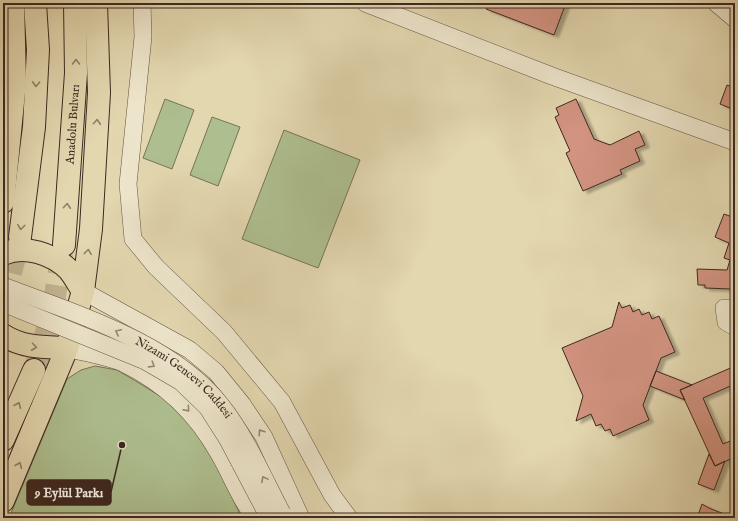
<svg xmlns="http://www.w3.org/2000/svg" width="738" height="521" viewBox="0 0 738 521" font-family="'IM FELL English',serif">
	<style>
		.green { fill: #aebf8f; stroke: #767458 }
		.building { fill: #d29380; stroke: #3e2820; filter: url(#shadow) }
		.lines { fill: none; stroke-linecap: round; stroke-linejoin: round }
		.major-tunnel { stroke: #c2b492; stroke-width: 22; stroke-dasharray: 22 11; stroke-linecap: butt }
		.minor-casing { stroke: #675444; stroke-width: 18 }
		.major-casing { stroke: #3e2820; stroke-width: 24 }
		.minor { stroke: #ede5cb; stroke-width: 17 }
		.major { stroke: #e3d7af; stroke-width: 22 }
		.minor-bridge-casing { stroke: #675444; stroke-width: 18; stroke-linecap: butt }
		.minor-bridge { stroke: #ede5cb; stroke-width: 17 }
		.oneway { stroke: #908068 }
		.oneway2 { stroke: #968676 }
		.labels { text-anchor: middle; stroke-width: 3; stroke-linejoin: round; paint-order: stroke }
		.street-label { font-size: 12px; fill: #3e2820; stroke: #ede5cb }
		.leader { fill: none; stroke: #3e2820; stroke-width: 1.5 }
		.callout-dot { fill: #3e2820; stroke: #ede5cb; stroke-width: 1.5 }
		.callout { fill: #3e2820; stroke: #3e2820; stroke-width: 1.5 }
		.callout-label { font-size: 13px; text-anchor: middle; font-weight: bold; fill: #fff }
	</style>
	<defs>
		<filter id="shadow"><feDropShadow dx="4.5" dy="2.5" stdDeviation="1" flood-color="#0004"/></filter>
	</defs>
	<rect width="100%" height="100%" fill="#e3d7af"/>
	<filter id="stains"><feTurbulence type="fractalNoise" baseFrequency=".005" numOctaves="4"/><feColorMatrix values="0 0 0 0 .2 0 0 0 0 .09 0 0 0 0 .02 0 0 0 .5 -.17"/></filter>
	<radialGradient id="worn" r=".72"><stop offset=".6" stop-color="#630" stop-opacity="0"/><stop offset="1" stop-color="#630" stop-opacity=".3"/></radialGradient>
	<path class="green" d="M165,99L194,110L172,169L143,158Z
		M212,117L240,127L218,186L190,175Z
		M284,130L360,160L318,268L242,239Z
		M95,366L117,370L139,383L163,398L191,423L217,467L242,518H9L67,379L81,370Z"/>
	<path class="building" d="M488,3H566L554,35L486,9Z
		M727,85L735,88V110L720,104Z
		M576,99L594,139L610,145L639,131L645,145L635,149L640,161L620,170L622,174L583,191L566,153L570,151L555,117L559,115L556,108Z
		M724,214L735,218V293L730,291L731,289L705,288V285H698L697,269L727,270L730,260L724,258L729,243L715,237Z
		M619,302L622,308L630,305L633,312L639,309L642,315L649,312L652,319L659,316L675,352L661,358L643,405L649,420L613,436L610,429L605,431L601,424L596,426L591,414L576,421L583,396L562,348L612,327Z
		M735,366V384L703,398L723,444L735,439V457L715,466L680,390Z
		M656,371L692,385L680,390L685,400L650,386Z
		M709,454L715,466L725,461L714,490L698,484Z
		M702,504L709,508L734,518H697Z"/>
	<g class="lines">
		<path class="major-tunnel" d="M3,305L20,237
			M34,370L52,314L63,247"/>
		<g class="minor-casing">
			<path id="minor" d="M142,3L143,37L128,184L133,239L156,267L224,332L282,402L332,495L349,518
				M365,3L552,76L735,142
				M716,3L735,19
				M83,291L190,350L216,372L242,404L264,437L301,518
				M735,308H724L726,322L735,327
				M67,348C85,353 106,356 123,363C165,383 197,414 219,454C232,476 239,498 255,518"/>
		</g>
		<g class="major-casing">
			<g id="major">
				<path d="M3,202L15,82L13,3"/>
				<path d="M20,237L34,127L38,50L35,3"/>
				<path id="s1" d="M64,245L76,73L75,3"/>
				<path d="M3,254C24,244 53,254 69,270C74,276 78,284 83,291"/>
				<path d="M3,335C23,348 43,347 67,348"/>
				<path d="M3,440L34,370"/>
				<path d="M3,501L67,348L83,291L91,229L99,93L96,3"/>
			</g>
		</g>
		<use href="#minor" class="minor"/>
		<use href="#major" class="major"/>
		<g class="minor-bridge-casing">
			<g id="minor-bridge">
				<path id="s2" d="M3,286C76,314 171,342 221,405C247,438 263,477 282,513"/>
				<path d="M3,303L145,361L181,382L207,407L228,440L268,516"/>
			</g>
		</g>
		<use href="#minor-bridge" class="minor-bridge"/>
	</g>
	<defs><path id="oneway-chevron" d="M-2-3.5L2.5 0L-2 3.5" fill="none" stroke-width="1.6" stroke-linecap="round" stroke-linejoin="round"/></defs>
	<g class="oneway">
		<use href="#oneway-chevron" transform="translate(76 62) rotate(-90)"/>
		<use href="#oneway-chevron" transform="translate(36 84) rotate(93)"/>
		<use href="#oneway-chevron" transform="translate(97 122) rotate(-86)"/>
		<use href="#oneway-chevron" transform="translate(67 206) rotate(-86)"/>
		<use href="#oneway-chevron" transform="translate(21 227) rotate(97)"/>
		<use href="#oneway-chevron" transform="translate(88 252) rotate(-83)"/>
		<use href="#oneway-chevron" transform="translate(34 347) rotate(7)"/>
		<use href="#oneway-chevron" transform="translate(18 405) rotate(-67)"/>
		<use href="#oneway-chevron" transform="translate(19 465) rotate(-67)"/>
	</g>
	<g class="oneway2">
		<use href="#oneway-chevron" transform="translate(118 332) rotate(-155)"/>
		<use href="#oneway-chevron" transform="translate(152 365) rotate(32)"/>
		<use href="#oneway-chevron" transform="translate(187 409) rotate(49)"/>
		<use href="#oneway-chevron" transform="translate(261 432) rotate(-123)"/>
		<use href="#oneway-chevron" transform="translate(264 479) rotate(-118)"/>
	</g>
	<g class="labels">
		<g class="street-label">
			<text dy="4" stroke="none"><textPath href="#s1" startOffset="121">Anadolu Bulvarı</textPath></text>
			<text dy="4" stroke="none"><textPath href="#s2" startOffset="205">Nizami Gencevi Caddesi</textPath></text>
		</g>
	</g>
	<path class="leader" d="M122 445L111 492"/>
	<circle class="callout-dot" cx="122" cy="445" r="4"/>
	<rect class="callout" x="27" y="480" width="84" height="25" rx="4"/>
	<g class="callout-label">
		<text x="69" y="497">9 Eylül Parkı</text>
	</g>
	<rect width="738" height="521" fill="none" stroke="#e3d7af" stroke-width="16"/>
	<rect x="4" y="4" width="730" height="513" fill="none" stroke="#3e2820" stroke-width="2"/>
	<rect x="8" y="8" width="722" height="505" fill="none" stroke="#3e2820"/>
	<rect width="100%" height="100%" filter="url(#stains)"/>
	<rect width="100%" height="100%" fill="url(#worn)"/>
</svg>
